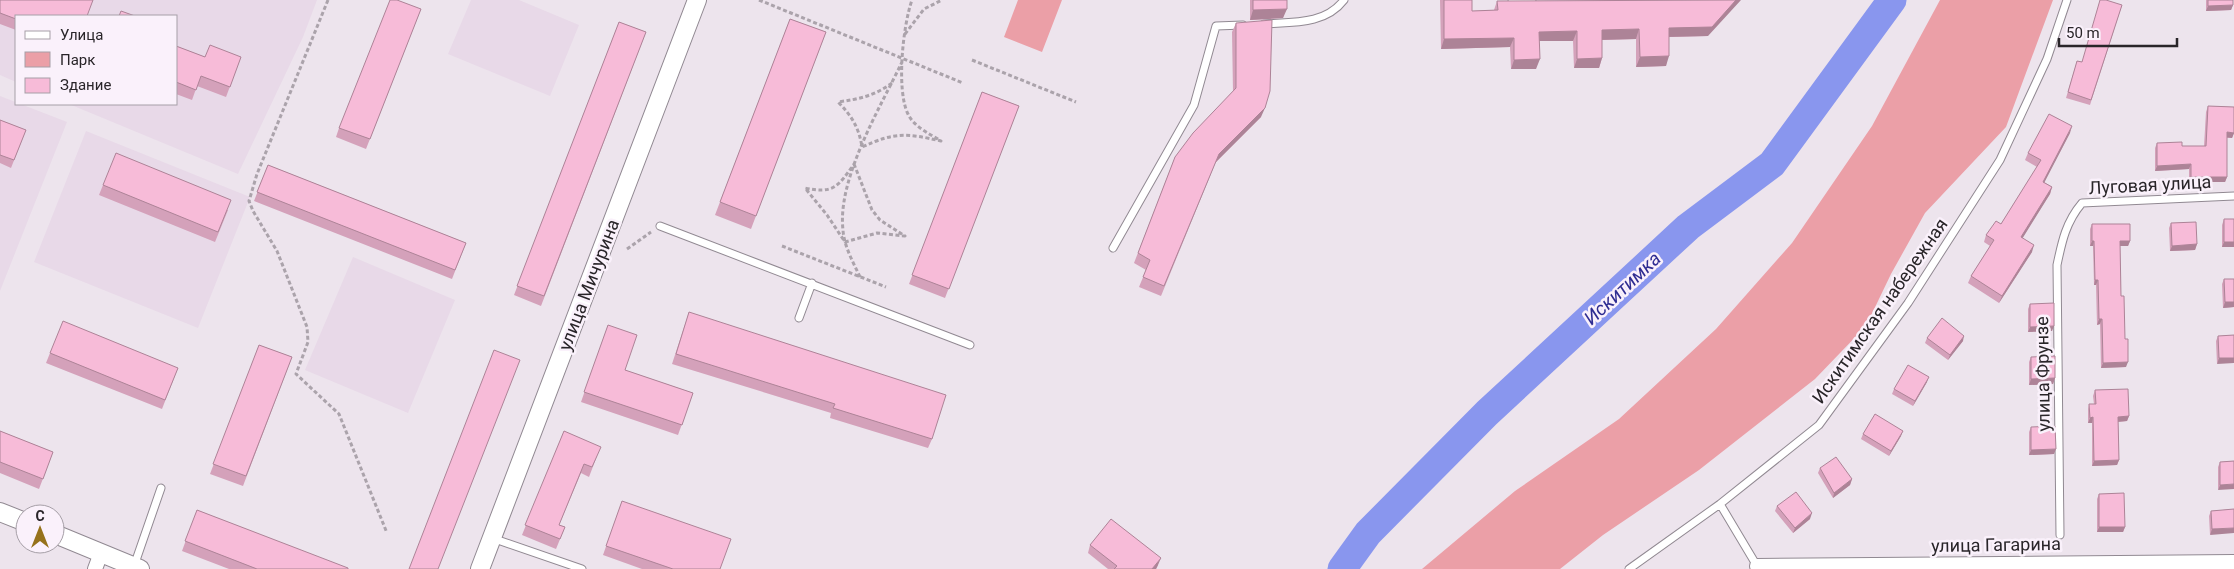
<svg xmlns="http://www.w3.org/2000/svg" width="2234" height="569" viewBox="0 0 2234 569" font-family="Roboto,sans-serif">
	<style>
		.built { fill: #e8d9e8 }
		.green { fill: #eb9fa7 }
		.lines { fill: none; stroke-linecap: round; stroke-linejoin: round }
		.river { stroke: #8996ee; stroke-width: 29 }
		.service-casing { stroke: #918992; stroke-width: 9 }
		.minor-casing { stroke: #918992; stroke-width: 16 }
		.tertiary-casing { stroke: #918992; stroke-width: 20 }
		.path { stroke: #aba3ab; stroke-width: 3; stroke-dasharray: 4 2.5; stroke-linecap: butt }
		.service { stroke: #fff; stroke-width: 7 }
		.minor { stroke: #fff; stroke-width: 14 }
		.tertiary { stroke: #fff; stroke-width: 18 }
		.wall { fill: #d4a1ba }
		.shaded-wall { fill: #ad8397 }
		.building { fill: #f7bbd8; stroke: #ad8397 }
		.labels { text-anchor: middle; stroke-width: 5; stroke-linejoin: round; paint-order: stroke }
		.street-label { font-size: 18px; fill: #292529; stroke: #faf1fb }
		.water-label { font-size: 19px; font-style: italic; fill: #2f2d92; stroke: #faf1fb }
	</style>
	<rect width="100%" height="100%" fill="#ede4ed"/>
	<path class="built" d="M0,0H317L303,37L238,174L69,104H176V16H16V82L0,75Z
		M471,0H519L579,25L550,96L448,54Z
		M0,96L67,122L0,291Z
		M86,131L250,197L198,328L34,262Z
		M353,257L455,300L408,413L305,370Z"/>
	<path class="green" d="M1018,0H1062L1042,52L1004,37Z
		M1940,0H2053L2006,127L1925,213L1891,274L1866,326L1815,379L1699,470L1603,535L1560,569H1422L1515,491L1619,419L1716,329L1792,243L1872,126Z"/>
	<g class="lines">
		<path class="river" d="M1342,569L1368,533L1487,413L1688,227L1772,164L1892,0"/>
		<g class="service-casing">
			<path id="service" d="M1512,0H1532
				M1264,24C1292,22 1325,25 1344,0
				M660,226L970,345
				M1113,248L1194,105L1216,26L1243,25
				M799,318L812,283
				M1720,504L1757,566
				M2060,535L2057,265C2062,241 2066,222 2082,203L2234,196
				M492,538L582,569
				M134,566L161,488
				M1629,569L1720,504L1819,425L1908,303L2000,160L2047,59L2067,0"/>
		</g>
		<g class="minor-casing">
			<path id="minor" d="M1757,566L2234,562
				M95,569L101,553"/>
		</g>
		<g class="tertiary-casing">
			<path id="tertiary" d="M0,512L25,522
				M55,534L140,569
				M480,569L697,0"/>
		</g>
		<path class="path" d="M328,0L257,174L249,201L253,211L277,251L307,327L308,342L296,374L339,414L387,533
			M759,0L963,83
			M905,34L924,9L942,0
			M972,60L1076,102
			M892,83C874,96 859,99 838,102C852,116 859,128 862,147C895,132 906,133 941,141C930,134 914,127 908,114C896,90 903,25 912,0
			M854,164L872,210L880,220L905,236L877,233L845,242L827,215L805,188C833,194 838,187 854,164Z
			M782,246L886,287
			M627,249L651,232
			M860,277C853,262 844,246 843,230C837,179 880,108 902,62"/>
		<use href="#service" class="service"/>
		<use href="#minor" class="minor"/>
		<use href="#tertiary" class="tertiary"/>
	</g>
	<path class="wall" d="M0,0L16,16V30L0,24Z
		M1250,0H1287L1283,18L1250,20Z
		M1440,0H1472V11L1494,10L1497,1L1708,36L1669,37L1666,66L1636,67V39L1602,40V58L1599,68H1574L1573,41H1539L1536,69H1511L1510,47L1441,49Z
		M2206,0H2233V5L2231,10L2206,11Z
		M2122,5L2090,105L2066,98L2077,61L2082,62Z
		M421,9L366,149L336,137L339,128Z
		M790,19L826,32L751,229L715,215Z
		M619,22L646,32L541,306L514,295Z
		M1236,23L1261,117L1215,163L1161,296L1139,287L1146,270L1134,263L1175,157L1233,92L1232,32Z
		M176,46L205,57H241L226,97L197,86L192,100L176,94Z
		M982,92L1019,106L945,298L909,284Z
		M2208,106L2234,107V133L2232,138H2227V177L2225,182H2189V169L2155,171V148L2157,143L2182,146H2204L2206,112Z
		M0,120L26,130L11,168L0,163Z
		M2070,133L2044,182L2052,187L2050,194L2022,238L2032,252L1999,303L1968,283L1971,276L1990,246L1984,242L1986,235L2001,224L2037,167L2025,160L2028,153Z
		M268,165L466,243L452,279L254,201Z
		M103,185L228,210L215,242L99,195Z
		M2224,219H2234V247H2222V225Z
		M2171,223L2197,244L2195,250L2170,251L2169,228Z
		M2092,224L2130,241L2128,246H2120L2121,296L2126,367L2101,368L2100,324L2097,325L2096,285H2094L2093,246H2090V229Z
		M2224,279H2234V307L2223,308L2222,284Z
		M2030,304L2052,331L2028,332V309Z
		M689,312L932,439L928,448L830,418L831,413L672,364Z
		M608,325L625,370L693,393L678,435L581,402Z
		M2234,335L2217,364L2216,341L2218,336Z
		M1927,338L1963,341L1948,360L1925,343Z
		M259,345L292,357L243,486L210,474Z
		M50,353L178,368L162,409L46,363Z
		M2031,357L2055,378L2053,384L2029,385V362Z
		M1927,382L1913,406L1892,394L1894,389Z
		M2095,390L2129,416L2127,421L2118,422L2119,460L2117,465L2092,466V423H2088V409L2089,404H2094L2093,396Z
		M2031,427L2054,454L2029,455V432Z
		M0,431L53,452L39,489L0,473Z
		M564,431L597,456L589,477L581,473L559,525L565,527L556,549L522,535Z
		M1863,434L1901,436L1889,456L1861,439Z
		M2234,461L2218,490V467L2220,462Z
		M1820,468L1852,479L1850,485L1833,498L1818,473Z
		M2099,494L2125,527L2123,532H2097V499Z
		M622,501L720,569H642L603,555Z
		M1777,506L1810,519L1793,533L1775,511Z
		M2234,509L2210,535L2209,516L2211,511Z
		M197,510L348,569H229L182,551Z
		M1090,545L1158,565L1156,569H1108L1088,553Z"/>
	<path class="shaded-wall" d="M1736,0H1741L1708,36L1665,37L1669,28Z
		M2233,5L2231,10L2206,11L2208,6Z
		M1287,9L1283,18L1250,20L1253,10Z
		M1639,29L1636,39L1598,40L1602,30Z
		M1577,31L1573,41H1536L1539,32Z
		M1514,38L1510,47L1441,49L1444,39Z
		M1669,56L1666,66L1636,67L1640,57Z
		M1602,58L1599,68H1574L1577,59Z
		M1540,59L1536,69H1511L1514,60Z
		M1265,108L1261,117L1215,163L1161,296L1219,154Z
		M2072,126L2070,133L2041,189L2043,182Z
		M2227,132L2234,133L2232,138L2225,137Z
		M2191,164L2189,169L2155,171L2157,166Z
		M2191,177H2227L2225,182H2189Z
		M2052,187L2050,194L2019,244L2021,237Z
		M2092,241H2094L2093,246H2090Z
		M2120,241H2130L2128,246H2118Z
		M2224,242H2234V247H2222Z
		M2197,244L2195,250L2170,251L2172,246Z
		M2034,245L2032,252L1999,303L2002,296Z
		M2095,280H2098L2096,285H2094Z
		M2225,302H2234V307L2223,308Z
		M2099,319H2102L2100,324L2097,325Z
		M2054,326L2052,331L2028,332L2030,327Z
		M1964,336L1963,341L1948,360L1950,355Z
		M2219,358H2234V363L2217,364Z
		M2128,362L2126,367L2101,368L2103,363Z
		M1929,377L1927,382L1913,406L1915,401Z
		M2055,378L2053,384L2029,385L2031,379Z
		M2129,416L2127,421L2116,422L2118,417Z
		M2093,417L2092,423H2088L2090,418Z
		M1903,431L1901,436L1889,456L1891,451Z
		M2056,449L2054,454L2029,455L2031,450Z
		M2119,460L2117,465L2092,466L2094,461Z
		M1852,479L1850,485L1833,498L1834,493Z
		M2234,484V489L2218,490L2220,485Z
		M1812,513L1810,519L1793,533L1795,528Z
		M2099,527H2125L2123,532H2097Z
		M2234,528V533L2210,535L2212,529Z
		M1161,558L1158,565L1156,569H1152Z"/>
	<path class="building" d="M0,0H93L87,16H16V19L0,13Z
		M390,0H397L421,9L370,139L339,128Z
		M1253,0H1287V9L1253,10Z
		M1444,0H1472V11L1498,10L1497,1L1736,0L1712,27L1669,28V56L1640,57L1639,29L1602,30V58L1577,59V31L1539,32L1540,59L1514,60V38L1444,39Z
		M2100,0H2106L2122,5L2091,100L2068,92L2077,61L2082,62Z
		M2208,0H2233V5L2208,6Z
		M121,11L135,16H119Z
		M790,19L826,32L756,216L720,202Z
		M1272,20L1270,91L1265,108L1219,154L1164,286L1143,277L1150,260L1138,253L1175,157L1193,133L1236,88V23Z
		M619,22L646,32L544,296L517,286Z
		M210,45L241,57L230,87L201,76L196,90L176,82V46L205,57Z
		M982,92L1019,106L949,289L912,275Z
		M2208,106L2234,107V133L2227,132V177H2191V164L2157,166V143L2182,142V146H2206Z
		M2049,114L2072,126L2043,182L2052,187L2021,237L2034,245L2002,296L1971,276L1994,240L1986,235L1996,221L2001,224L2041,160L2028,153Z
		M0,120L26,130L14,160L0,155Z
		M116,153L231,200L218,232L103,185Z
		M268,165L466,243L455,270L257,192Z
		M2224,219H2234V242H2224Z
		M2196,222L2197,244L2172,246L2171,223Z
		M2092,224H2130V241H2120L2121,296H2124L2125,339H2128V362L2103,363L2102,319H2099L2098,280H2095L2094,241H2092Z
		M2224,279H2234V302H2225Z
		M2054,303V326L2030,327V304Z
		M689,312L946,395L932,439L833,408L835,404L676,354Z
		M1942,318L1964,336L1950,355L1927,338Z
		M63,321L178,368L165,400L50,353Z
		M608,325L637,335L625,370L693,393L682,425L584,392Z
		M2234,335V358H2219L2218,336Z
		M259,345L292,357L246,476L213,464Z
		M494,350L520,360L438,569H409Z
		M2055,356V378L2031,379V357Z
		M1908,365L1929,377L1915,401L1894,389Z
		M2128,389L2129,416L2118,417L2119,460L2094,461L2093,417L2090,418L2089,404H2096L2095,390Z
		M1875,414L1903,431L1891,451L1863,434Z
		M2055,426L2056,449L2031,450V427Z
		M0,431L53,452L43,479L0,462Z
		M564,431L601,447L592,467L584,464L559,525L565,527L560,539L525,525Z
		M1836,457L1852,479L1834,493L1820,468Z
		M2234,461V484L2220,485V462Z
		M1796,492L1812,513L1795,528L1777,506Z
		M2124,493L2125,527H2099V494Z
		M622,501L731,539L720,569H673L606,546Z
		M2234,509V528L2212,529L2211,511Z
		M197,510L348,568V569H257L185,541Z
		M1111,519L1161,558L1152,569H1114L1117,566L1090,545Z"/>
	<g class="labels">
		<g class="street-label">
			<text transform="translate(2150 185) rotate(-3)" y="6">Луговая улица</text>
			<text transform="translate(589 285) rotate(-69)" y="6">улица Мичурина</text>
			<text transform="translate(1880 311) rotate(-55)" y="6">Искитимская набережная</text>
			<text transform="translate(2043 374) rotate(-91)" y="6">улица Фрунзе</text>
			<text transform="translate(1996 545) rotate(-1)" y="6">улица Гагарина</text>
		</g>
		<g class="water-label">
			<text transform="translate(1622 288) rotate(-43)" y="7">Искитимка</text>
		</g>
	</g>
	<rect x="15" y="15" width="162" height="90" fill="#faf1fb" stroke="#a69fa7"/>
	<rect x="25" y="31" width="25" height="8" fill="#ffffff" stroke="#a69fa7"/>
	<text x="60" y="40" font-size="15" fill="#292529">Улица</text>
	<rect x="25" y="52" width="25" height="15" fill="#eb9fa7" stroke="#a69fa7"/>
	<text x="60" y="65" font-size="15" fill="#292529">Парк</text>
	<rect x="25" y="78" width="25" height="15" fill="#f7bbd8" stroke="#a69fa7"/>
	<text x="60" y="90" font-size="15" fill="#292529">Здание</text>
	<g transform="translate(40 529)"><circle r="24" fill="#faf1fb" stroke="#a69fa7"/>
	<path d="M0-4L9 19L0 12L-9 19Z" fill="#96721b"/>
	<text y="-8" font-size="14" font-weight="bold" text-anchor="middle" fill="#292529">С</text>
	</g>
	<path d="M2059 38v8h118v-8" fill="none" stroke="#292529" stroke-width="2.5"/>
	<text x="2066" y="38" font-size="15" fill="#292529" stroke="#faf1fb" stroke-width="4" paint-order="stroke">50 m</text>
</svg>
